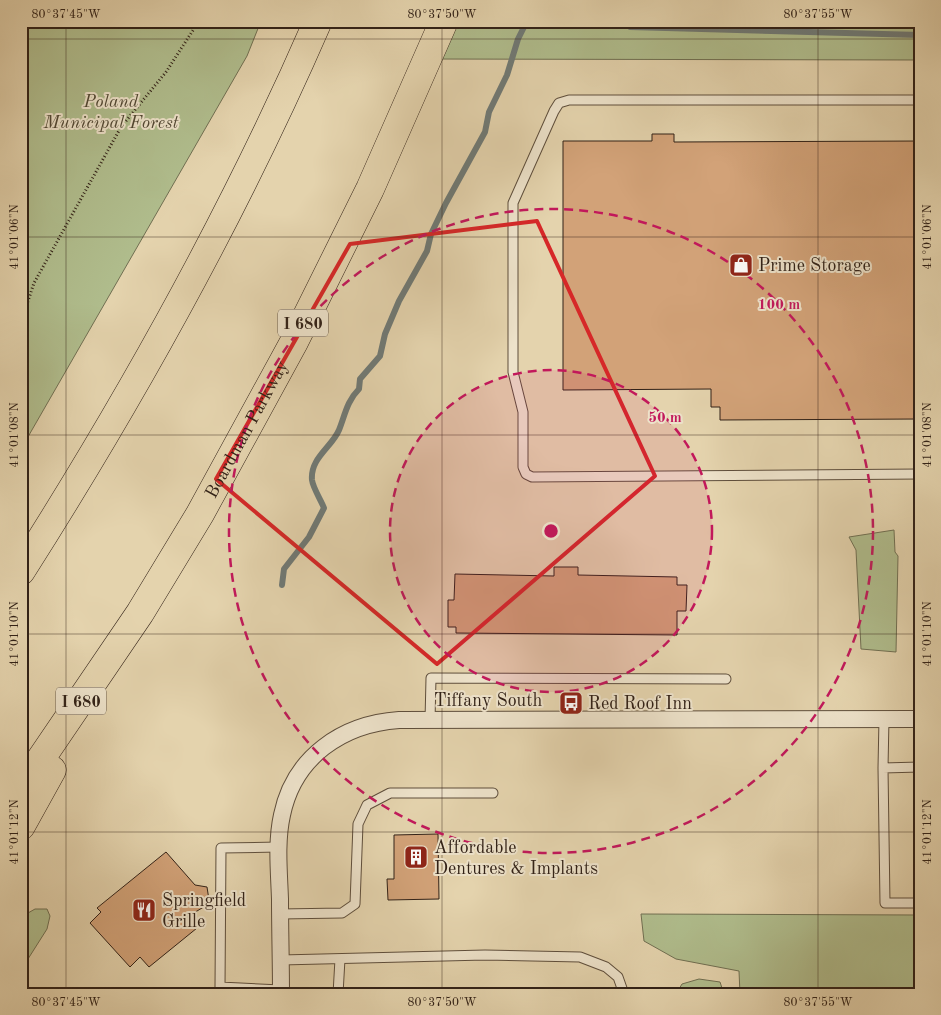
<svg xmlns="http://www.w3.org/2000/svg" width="941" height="1015" viewBox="0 0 941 1015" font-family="'Old Standard TT',serif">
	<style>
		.green { fill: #b0bd8d; stroke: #706f52 }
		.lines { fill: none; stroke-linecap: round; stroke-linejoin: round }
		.stream { stroke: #707a76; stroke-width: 6 }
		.building { fill: #d2a278; stroke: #312117 }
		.service-casing { stroke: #5e4e3c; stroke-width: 11 }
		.minor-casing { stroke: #5e4e3c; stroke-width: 18 }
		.motorway-casing { stroke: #312117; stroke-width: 29 }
		.path { stroke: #312117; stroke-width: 3; stroke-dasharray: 1 2.5; stroke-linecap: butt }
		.service { stroke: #ede2ca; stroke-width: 9 }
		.minor { stroke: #ede2ca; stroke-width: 16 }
		.motorway { stroke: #e4d3ad; stroke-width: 28 }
		.marked { fill: none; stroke: #d62828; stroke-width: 4; stroke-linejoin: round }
		.ticks { fill: none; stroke: #312117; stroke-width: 1; stroke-opacity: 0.45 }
		.ring { fill: none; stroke: #c2185b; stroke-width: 2.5; stroke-dasharray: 9 6 }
		.labels { text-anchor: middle; stroke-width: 4; stroke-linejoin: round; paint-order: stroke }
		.shield { fill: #ede2ca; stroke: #695b4d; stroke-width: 1 }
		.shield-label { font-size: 16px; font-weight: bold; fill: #312117 }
		.park-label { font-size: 18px; font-style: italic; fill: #514834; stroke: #ede2ca }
		.poi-label { font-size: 18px; fill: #312117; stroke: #ede2ca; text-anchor: start }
		.street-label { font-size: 18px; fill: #312117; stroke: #ede2ca }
		.centre { fill: #c2185b; stroke: #ede2ca; stroke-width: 2.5 }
		.ring-label { font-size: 15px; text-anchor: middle; font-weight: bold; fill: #c2185b; stroke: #ede2ca; stroke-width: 4; stroke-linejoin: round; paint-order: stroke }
		.neatline { fill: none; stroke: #312117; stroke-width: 2 }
		.ticks-label { font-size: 12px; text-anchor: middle; fill: #312117 }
	</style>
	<rect width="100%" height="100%" fill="#e4d3ad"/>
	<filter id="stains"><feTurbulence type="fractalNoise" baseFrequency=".004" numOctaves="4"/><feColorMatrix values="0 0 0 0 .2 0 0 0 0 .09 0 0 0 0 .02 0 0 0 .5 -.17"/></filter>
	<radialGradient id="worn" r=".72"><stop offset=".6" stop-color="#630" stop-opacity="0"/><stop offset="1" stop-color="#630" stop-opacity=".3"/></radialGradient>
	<path class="green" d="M21,21H261L247,56L21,449Z
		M444,21H920V60L429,59Z
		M894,530L895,552L898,556L896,652L861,649L856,550L849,537Z
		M35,909H47L50,916L47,929L21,970V917Z
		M641,914L920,915V994H740L739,971L676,959L644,941Z
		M699,979L720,982L724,994H676L682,984Z"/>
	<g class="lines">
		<path class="stream" d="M629,21L630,27L920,35
			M282,585L284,569L309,537L324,508C321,500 313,488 312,480C310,458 332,447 339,430C345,415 347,401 359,389L360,379L380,356L385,334L399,301L427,251L431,234L446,203L485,132L489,112L507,75L518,39L527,21"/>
	</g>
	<path class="building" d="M652,134H674V142L920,141L919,419L720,420V407H711V389L563,390V141H652Z
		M554,567H578V575L677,577V585H687L686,611H677V635L456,633V627H448V600H454L455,574L554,576Z
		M438,834L439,899L388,900L387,879H394V835Z
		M166,852L195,885L207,887L209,900L207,905L187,917L197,928L149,967L140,957L130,967L90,923L101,912L97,908Z"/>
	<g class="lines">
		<g class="service-casing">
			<path id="service" d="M920,100H569L559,103L554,111L513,203V372L523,412V467L526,474L532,477L920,474
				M884,719L883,768L920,767
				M430,721L431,678L726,679
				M883,768L885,903H920
				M279,847L221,848L220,987L281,990
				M280,914L342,913L355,904L358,824L367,805L390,793H493
				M281,960L485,955L580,957L606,967L618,977L624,994
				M338,994L340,959"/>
		</g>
		<g class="minor-casing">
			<path id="minor" d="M281,994C281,962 280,930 280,899C279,871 276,842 282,815C294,757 342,724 399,720L920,719"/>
		</g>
		<g class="motorway-casing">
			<g id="motorway">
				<path d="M21,571C133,395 235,212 318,21"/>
				<path id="s1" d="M21,788L140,613L200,514L294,342L370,189L444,21"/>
				<path d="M21,826L52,770"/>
			</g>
		</g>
		<path class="path" d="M21,322L34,283L121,127L166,72L199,21"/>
		<use href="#service" class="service"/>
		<use href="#minor" class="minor"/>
		<use href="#motorway" class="motorway"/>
	</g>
	<path class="marked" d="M537,221L655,476L437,664L216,479L350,244Z"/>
	<path class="ticks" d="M66,21V994M442,21V994M818,21V994M21,39H920M21,237H920M21,435H920M21,634H920M21,832H920"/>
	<circle cx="551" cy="531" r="161" fill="#c2185b" fill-opacity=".12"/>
	<g class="ring">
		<circle cx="551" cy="531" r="161"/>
		<circle cx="551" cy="531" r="322"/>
	</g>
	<defs>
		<g id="shop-square" transform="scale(1.25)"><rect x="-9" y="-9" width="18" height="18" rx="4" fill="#8f2418" stroke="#ede2ca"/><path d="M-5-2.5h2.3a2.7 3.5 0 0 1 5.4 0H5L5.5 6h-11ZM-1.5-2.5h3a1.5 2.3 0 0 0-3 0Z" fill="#fff"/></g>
		<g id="bus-square" transform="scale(1.25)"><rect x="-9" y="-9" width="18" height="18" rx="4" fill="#8f2418" stroke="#ede2ca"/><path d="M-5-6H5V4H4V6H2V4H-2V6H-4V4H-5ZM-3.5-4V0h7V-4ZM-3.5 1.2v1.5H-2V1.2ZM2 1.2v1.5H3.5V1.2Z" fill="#fff"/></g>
		<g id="building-square" transform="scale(1.25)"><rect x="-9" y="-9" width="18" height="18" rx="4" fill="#8f2418" stroke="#ede2ca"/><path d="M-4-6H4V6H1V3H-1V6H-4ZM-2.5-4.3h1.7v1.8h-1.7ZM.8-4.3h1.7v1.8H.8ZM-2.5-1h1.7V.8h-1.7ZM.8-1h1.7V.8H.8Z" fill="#fff"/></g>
		<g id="restaurant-square" transform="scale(1.25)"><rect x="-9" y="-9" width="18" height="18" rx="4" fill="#8f2418" stroke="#ede2ca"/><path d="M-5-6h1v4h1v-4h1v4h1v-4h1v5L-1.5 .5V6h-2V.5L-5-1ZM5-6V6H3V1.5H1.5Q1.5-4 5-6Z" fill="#fff"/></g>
	</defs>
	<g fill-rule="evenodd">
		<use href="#shop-square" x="741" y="265"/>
		<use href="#bus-square" x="571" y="703"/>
		<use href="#building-square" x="416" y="857"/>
		<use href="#restaurant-square" x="144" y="910"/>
	</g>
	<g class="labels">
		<g class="shield">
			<rect x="278" y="309.5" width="50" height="27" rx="4"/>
			<rect x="56" y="687.5" width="50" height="27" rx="4"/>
		</g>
		<g class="shield-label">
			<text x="303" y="329">I 680</text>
			<text x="81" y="707">I 680</text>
		</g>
		<g class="park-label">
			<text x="111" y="107">Poland<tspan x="111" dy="21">Municipal Forest</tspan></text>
		</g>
		<g class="poi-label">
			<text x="758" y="271">Prime Storage</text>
			<text x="588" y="709">Red Roof Inn</text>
			<text x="434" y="853">Affordable<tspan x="434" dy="21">Dentures &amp; Implants</tspan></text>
			<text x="162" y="906">Springfield<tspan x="162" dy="21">Grille</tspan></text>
		</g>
		<g class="street-label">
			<text dy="6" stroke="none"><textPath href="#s1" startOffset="424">Boardman Parkway</textPath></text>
			<text x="488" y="706">Tiffany South</text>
		</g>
	</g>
	<circle cx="551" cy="531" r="8" class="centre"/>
	<g class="ring-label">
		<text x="779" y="309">100 m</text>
		<text x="665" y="422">50 m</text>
	</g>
	<rect width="941" height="1015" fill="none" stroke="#e4d3ad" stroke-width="55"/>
	<rect x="28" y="28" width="886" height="960" class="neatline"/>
	<g class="ticks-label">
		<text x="66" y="18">80°37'45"W</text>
		<text x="442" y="18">80°37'50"W</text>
		<text x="818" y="18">80°37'55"W</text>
		<text transform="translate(927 237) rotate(-90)" y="4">41°01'06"N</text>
		<text transform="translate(14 237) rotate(-90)" y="4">41°01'06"N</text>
		<text transform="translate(927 435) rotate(-90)" y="4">41°01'08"N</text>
		<text transform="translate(14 435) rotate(-90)" y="4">41°01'08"N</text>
		<text transform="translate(927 634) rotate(-90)" y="4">41°01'10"N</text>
		<text transform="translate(14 634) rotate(-90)" y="4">41°01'10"N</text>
		<text transform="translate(927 832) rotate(-90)" y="4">41°01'12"N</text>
		<text transform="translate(14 832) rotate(-90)" y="4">41°01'12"N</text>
		<text x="66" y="1006">80°37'45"W</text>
		<text x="442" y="1006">80°37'50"W</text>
		<text x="818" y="1006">80°37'55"W</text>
	</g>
	<rect width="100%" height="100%" filter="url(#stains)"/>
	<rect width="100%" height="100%" fill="url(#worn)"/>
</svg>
